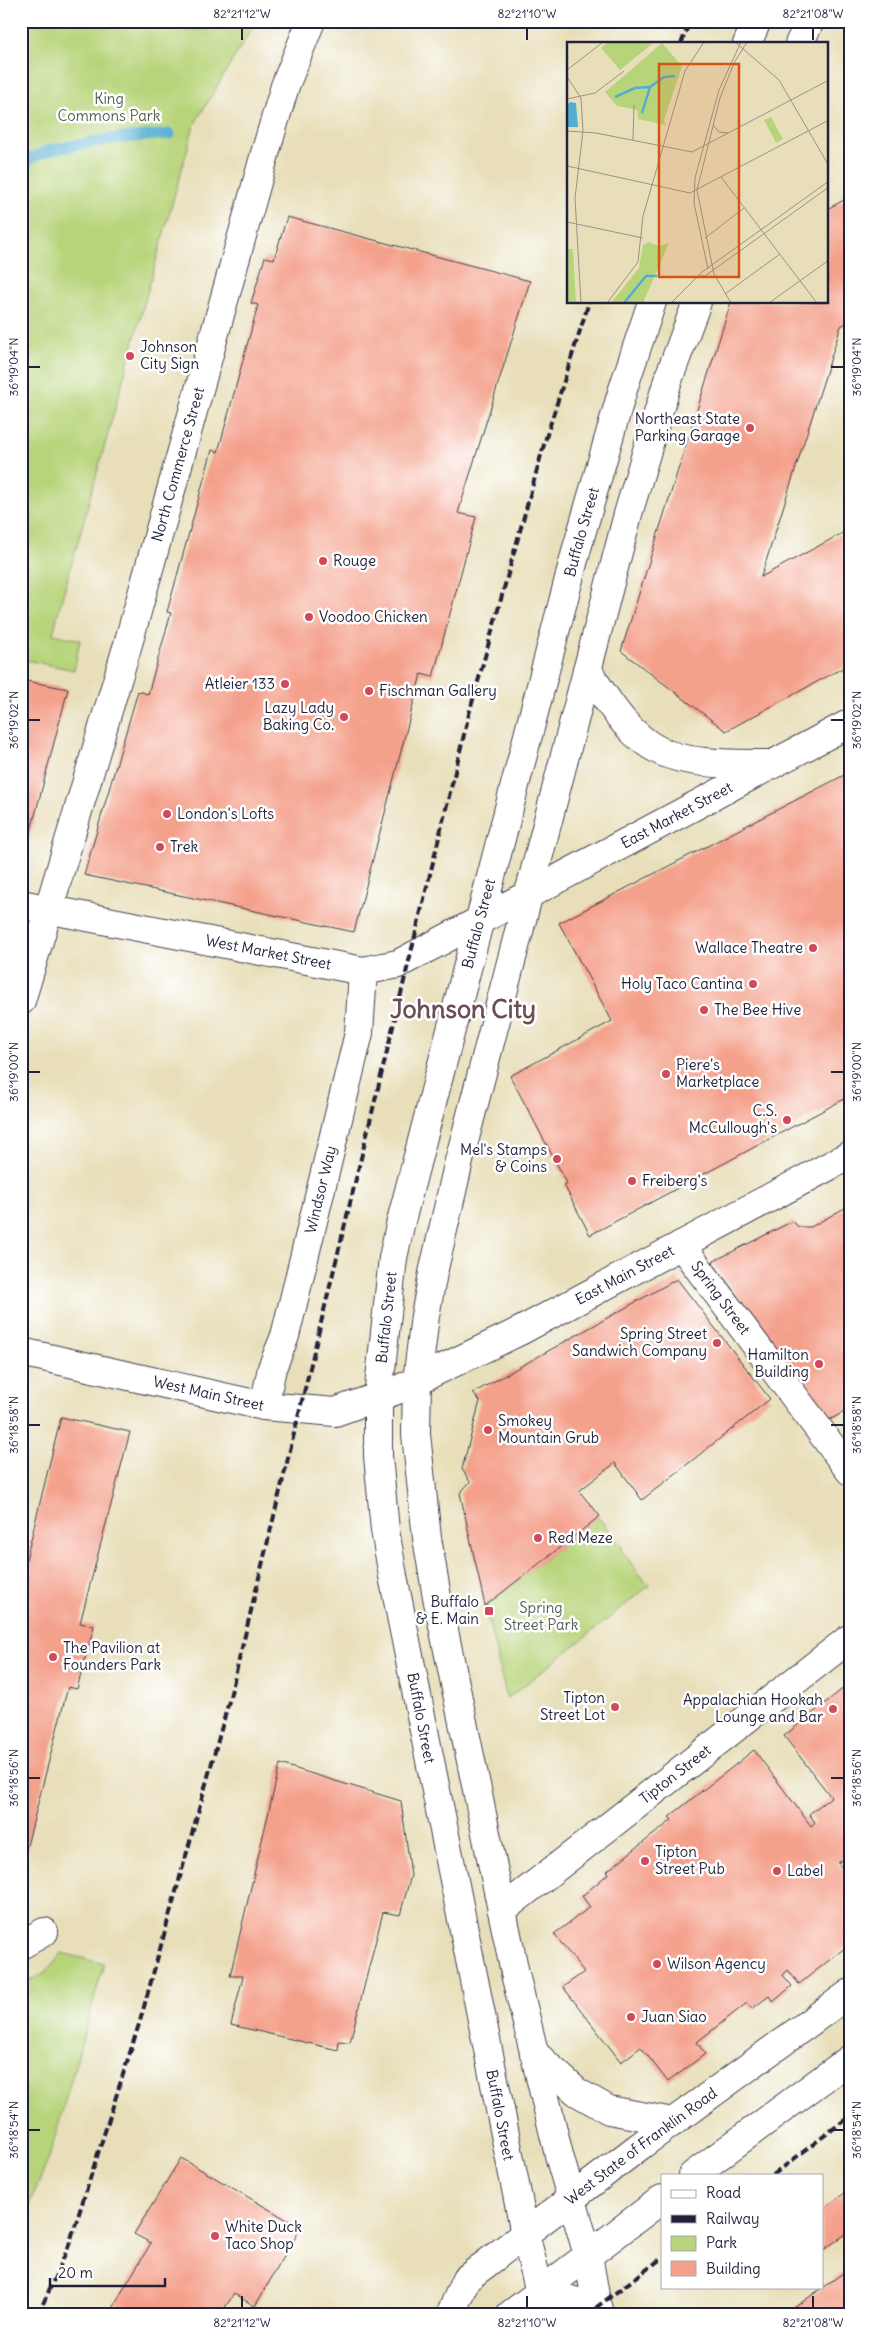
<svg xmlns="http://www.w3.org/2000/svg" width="871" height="2336" viewBox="0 0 871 2336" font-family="Delius,sans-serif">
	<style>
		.green { fill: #b8d47a; stroke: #6d7b5a }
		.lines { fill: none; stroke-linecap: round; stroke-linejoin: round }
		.stream { stroke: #53add1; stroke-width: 11 }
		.building { fill: #f4a18c }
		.minor-casing { stroke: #403e4e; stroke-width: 30 }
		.major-casing { stroke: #403e4e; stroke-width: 30 }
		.minor { stroke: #fff; stroke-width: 28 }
		.major { stroke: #fff; stroke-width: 28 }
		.rail { stroke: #22223b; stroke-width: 4; stroke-dasharray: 8 4; stroke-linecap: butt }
		.ticks { fill: none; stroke: #22223b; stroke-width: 2 }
		.poi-dot { fill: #d1495b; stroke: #fff; stroke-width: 2 }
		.labels { text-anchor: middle; stroke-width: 5; stroke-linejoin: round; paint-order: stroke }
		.park-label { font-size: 15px; fill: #566051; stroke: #fff }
		.poi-label { font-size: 15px; fill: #22223b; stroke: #fff; text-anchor: start }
		.street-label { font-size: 15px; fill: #22223b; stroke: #fff }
		.town-label { font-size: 25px; font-weight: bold; fill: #6c4e57; stroke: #fff }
		.inset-river { fill: none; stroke: #53add1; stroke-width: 2.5 }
		.inset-road { fill: none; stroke: #999387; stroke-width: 1 }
		.view { fill: #d45411; fill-opacity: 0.15; stroke: #d45411; stroke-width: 2.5 }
		.inset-edge { fill: none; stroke: #22223b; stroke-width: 2.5 }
		.neatline { fill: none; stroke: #22223b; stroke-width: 2 }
		.ticks-label { font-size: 12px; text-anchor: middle; fill: #22223b }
	</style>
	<rect width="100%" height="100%" fill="#fff"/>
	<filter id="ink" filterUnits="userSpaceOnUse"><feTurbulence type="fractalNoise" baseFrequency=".02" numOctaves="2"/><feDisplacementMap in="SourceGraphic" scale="10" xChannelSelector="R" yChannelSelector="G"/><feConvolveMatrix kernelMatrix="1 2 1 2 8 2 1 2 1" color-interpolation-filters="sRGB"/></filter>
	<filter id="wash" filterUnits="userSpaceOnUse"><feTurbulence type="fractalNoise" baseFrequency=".0096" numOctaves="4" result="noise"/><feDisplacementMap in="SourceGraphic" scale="20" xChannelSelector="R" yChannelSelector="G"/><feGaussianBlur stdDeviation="1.12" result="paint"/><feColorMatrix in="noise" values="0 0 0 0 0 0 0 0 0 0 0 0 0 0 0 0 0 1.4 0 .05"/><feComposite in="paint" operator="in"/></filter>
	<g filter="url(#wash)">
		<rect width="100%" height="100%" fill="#e8dfba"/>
		<path class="green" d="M21,21H248L253,26L194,125L58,613L53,634L80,640L74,670L21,659Z
			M598,1517L623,1548L621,1550L649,1586L507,1699L485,1606Z
			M62,1953L104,1964L49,2158L21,2224V1986L45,1972Z"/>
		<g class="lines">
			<path class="stream" d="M21,163L49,150L110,139L170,134"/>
		</g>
		<g id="blocks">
			<path class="building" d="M850,197V321L841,326L761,577L850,529V664L726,731L621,651L731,302H827V209Z
				M287,217L530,281L458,513L476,517L433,677L421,674L354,932L84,875L138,691L148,694L171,613L167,612L212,450L218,452L258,305L251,303L265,257L274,259Z
				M21,680L68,689L27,846L21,848Z
				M850,772V1096L590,1235L564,1185L567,1183L510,1076L612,1021L559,923Z
				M850,1205V1409L829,1420L712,1262L793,1221L798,1227H811Z
				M677,1279L770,1399L642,1500L615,1463L579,1491L600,1516L485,1606L460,1493L470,1482L462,1469L480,1401L473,1393Z
				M61,1417L130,1432L80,1623L94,1626L77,1689L68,1687L22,1865L21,1580Z
				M850,1683V1854L838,1863L850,1878V1944L799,1984L788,1970L783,1975L792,1986L773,2002L769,1996L752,2009L747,2003L697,2042L705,2054L668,2082L641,2047L621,2062L563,1987L584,1972L554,1934L590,1907L582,1896L609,1873L607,1871L672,1820L669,1817L754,1750L811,1826L815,1822L809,1814L831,1797L784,1736Z
				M280,1764L401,1801L411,1875L400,1915L383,1912L350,2042L339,2041L338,2050L231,2025L243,1976H230Z
				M181,2158L301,2228L255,2306L234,2294L220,2315H108L151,2243L134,2234Z
				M850,2189V2231L822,2251V2210Z
				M850,2268V2315H784Z"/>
		</g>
	</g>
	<g filter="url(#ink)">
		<use href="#blocks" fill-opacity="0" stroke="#403e4e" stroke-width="1"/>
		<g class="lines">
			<g class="minor-casing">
				<g id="minor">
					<path d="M747,44L757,21"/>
					<path d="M799,44L810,21"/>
					<path id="s1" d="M21,1001L128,644L266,150L285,86L311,21"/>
					<path id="s2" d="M681,1245L850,1471"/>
					<path id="s3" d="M264,1406L272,1368L285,1336L359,1033L363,971"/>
					<path id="s4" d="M502,1910L850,1638"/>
					<path d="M21,1945L44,1932"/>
					<path d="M534,2053L577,2092L609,2110L673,2122"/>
					<path id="s5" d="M597,2307L540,2292L525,2234L393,1576L385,1530L378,1456V1397L393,1258L400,1225L577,548L623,389L652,302"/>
					<path d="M600,2315L597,2307L588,2255L560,2159L516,1978L437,1597L427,1538L416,1434L417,1381L425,1316L433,1273L459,1161L628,514L668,380L697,302"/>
				</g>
			</g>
			<g class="major-casing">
				<g id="major">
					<path d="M587,669C643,760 664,764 768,764"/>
					<path id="s6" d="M21,904L363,971L398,964L850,723"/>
					<path id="s7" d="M21,1352L264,1406L335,1412L397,1390L520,1331L850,1155"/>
					<path d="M693,2175L850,2059"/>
					<path id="s8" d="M450,2315L466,2279L640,2146L850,1993"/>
					<path d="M510,2315L662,2199"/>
				</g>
			</g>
			<use href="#minor" class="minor"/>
			<use href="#major" class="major"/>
			<path class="rail" d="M681,44L690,21
				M773,2175L850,2116
				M38,2315L68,2248L140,2021L229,1701L469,714L545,441L589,302
				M586,2315L662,2258"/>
		</g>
	</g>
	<path class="ticks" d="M242,28V40M527,28V40M813,28V40M28,367H40M831,367H844M28,720H40M831,720H844M28,1072H40M831,1072H844M28,1425H40M831,1425H844M28,1778H40M831,1778H844M28,2130H40M831,2130H844M242,2296V2308M527,2296V2308M813,2296V2308"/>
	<g class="poi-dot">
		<circle cx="130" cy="356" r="5"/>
		<circle cx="750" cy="428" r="5"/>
		<circle cx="323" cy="561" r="5"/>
		<circle cx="309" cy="617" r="5"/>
		<circle cx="285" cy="684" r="5"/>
		<circle cx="369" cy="691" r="5"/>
		<circle cx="344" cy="717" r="5"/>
		<circle cx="167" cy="814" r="5"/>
		<circle cx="160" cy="847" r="5"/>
		<circle cx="813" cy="948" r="5"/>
		<circle cx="753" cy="984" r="5"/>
		<circle cx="704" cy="1010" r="5"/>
		<circle cx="666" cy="1074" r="5"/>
		<circle cx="787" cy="1120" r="5"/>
		<circle cx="557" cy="1159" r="5"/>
		<circle cx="632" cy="1181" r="5"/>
		<circle cx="717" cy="1343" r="5"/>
		<circle cx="819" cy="1364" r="5"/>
		<circle cx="488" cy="1430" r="5"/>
		<circle cx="538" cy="1538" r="5"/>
		<rect x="484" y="1606" width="10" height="10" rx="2.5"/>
		<circle cx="53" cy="1657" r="5"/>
		<circle cx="615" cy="1707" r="5"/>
		<circle cx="833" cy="1709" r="5"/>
		<circle cx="645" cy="1861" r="5"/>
		<circle cx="777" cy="1871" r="5"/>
		<circle cx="657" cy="1964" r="5"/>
		<circle cx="631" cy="2017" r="5"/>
		<circle cx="215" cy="2236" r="5"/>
	</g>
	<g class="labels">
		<g class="park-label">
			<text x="109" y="104">King<tspan x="109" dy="17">Commons Park</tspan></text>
			<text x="541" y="1613">Spring<tspan x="541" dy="17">Street Park</tspan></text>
		</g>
		<g class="poi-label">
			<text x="140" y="352">Johnson<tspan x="140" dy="17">City Sign</tspan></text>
			<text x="740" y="424" text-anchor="end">Northeast State<tspan x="740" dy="17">Parking Garage</tspan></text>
			<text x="333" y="566">Rouge</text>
			<text x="319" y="622">Voodoo Chicken</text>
			<text x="275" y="689" text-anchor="end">Atleier 133</text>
			<text x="379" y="696">Fischman Gallery</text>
			<text x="334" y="713" text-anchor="end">Lazy Lady<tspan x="334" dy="17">Baking Co.</tspan></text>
			<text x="177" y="819">London's Lofts</text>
			<text x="170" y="852">Trek</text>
			<text x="803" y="953" text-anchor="end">Wallace Theatre</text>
			<text x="743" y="989" text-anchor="end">Holy Taco Cantina</text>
			<text x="714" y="1015">The Bee Hive</text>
			<text x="676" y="1070">Piere's<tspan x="676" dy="17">Marketplace</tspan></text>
			<text x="777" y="1116" text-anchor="end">C.S.<tspan x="777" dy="17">McCullough's</tspan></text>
			<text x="547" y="1155" text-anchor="end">Mel's Stamps<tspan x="547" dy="17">&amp; Coins</tspan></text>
			<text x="642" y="1186">Freiberg's</text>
			<text x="707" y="1339" text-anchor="end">Spring Street<tspan x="707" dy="17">Sandwich Company</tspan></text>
			<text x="809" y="1360" text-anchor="end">Hamilton<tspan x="809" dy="17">Building</tspan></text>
			<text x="498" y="1426">Smokey<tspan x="498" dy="17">Mountain Grub</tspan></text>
			<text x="548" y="1543">Red Meze</text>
			<text x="479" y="1607" text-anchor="end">Buffalo<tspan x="479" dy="17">&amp; E. Main</tspan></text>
			<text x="63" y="1653">The Pavilion at<tspan x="63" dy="17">Founders Park</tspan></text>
			<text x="605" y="1703" text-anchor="end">Tipton<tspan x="605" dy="17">Street Lot</tspan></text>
			<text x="823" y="1705" text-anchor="end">Appalachian Hookah<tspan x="823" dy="17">Lounge and Bar</tspan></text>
			<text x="655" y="1857">Tipton<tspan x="655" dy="17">Street Pub</tspan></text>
			<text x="787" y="1876">Label</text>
			<text x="667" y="1969">Wilson Agency</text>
			<text x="641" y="2022">Juan Siao</text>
			<text x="225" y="2232">White Duck<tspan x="225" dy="17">Taco Shop</tspan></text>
		</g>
		<g class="street-label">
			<text dy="5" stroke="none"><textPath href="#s1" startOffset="559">North Commerce Street</textPath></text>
			<text dy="5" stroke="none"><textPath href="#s5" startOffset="1860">Buffalo Street</textPath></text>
			<text dy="5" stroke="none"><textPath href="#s6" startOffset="700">East Market Street</textPath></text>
			<text dy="5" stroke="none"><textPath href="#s5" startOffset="1455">Buffalo Street</textPath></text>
			<text dy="5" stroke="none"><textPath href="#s6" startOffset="252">West Market Street</textPath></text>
			<text dy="5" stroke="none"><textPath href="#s3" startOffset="224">Windsor Way</textPath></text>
			<text dy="5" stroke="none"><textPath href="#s7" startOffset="641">East Main Street</textPath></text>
			<text dy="5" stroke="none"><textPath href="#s2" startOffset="66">Spring Street</textPath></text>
			<text dy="5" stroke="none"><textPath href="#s5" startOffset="1050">Buffalo Street</textPath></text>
			<text dy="5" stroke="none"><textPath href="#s7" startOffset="192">West Main Street</textPath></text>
			<text transform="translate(421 1718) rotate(79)" y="5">Buffalo Street</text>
			<text dy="5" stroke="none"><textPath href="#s4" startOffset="220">Tipton Street</textPath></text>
			<text transform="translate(500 2115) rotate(79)" y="5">Buffalo Street</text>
			<text dy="5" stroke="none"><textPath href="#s8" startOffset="259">West State of Franklin Road</textPath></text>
		</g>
		<g class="town-label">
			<text x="463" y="1018">Johnson City</text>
		</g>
	</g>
	<g transform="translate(567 42)">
		<rect width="261" height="261" fill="#e8dfba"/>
		<path d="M41,0H83L85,2L53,28L34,6ZM95,1L115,24L97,78L99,83L71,77L70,68L50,64L38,50ZM204,75L216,97L209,101L197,78ZM81,200L92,204L102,201L76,261H44L72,226L76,203ZM0,207H6L9,261H0Z" fill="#b8d47a"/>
		<path d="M3,60L9,61L11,85H0V63Z" fill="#53add1"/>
		<path class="inset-river" d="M48,55L68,46L82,45M75,71L83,45L97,35L108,34M57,261L79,234H90"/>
		<path class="inset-road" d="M168,0L212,38L262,124M0,28L36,0M0,35L14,56L16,89L8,156L14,261M0,57L28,51L57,29M146,83L152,90L161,91M0,89L29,91L125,110L262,38M66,98L67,63M0,124L123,151L262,78M154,135L250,261M0,180L76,196M138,196L177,166M141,227L127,161L128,136L152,48L174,0M133,234H138L262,145M158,252L213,212M40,261L71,220L76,174L118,29L137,0M104,261L135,230L262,139M164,261L147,232L130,148L153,56L167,21L180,0M202,261L262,218"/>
		<path class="view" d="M92,22H172V235H92Z"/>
		<rect width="261" height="261" class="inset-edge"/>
	</g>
	<rect width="871" height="2336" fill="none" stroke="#fff" stroke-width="55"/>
	<rect x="661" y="2174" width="162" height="115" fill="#ffffff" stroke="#a7a7b1"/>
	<rect x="671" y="2190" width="25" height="8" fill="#ffffff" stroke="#a7a7b1"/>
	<text x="706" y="2198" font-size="15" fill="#22223b">Road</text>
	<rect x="671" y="2215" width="25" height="8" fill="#22223b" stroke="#a7a7b1"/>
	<text x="706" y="2224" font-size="15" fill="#22223b">Railway</text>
	<rect x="671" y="2236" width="25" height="15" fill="#b8d47a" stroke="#a7a7b1"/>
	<text x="706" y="2248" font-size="15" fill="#22223b">Park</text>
	<rect x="671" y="2261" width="25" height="15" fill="#f4a18c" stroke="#a7a7b1"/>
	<text x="706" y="2274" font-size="15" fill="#22223b">Building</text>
	<path d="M50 2278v8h115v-8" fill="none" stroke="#22223b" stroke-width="2.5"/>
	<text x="58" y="2278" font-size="15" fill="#22223b" stroke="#ffffff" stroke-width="4" paint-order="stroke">20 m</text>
	<rect x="28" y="28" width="816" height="2280" class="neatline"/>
	<g class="ticks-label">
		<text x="242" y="18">82°21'12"W</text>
		<text x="527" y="18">82°21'10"W</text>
		<text x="813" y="18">82°21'08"W</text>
		<text transform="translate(14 367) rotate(-90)" y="4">36°19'04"N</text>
		<text transform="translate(857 367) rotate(-90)" y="4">36°19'04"N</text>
		<text transform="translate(14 720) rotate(-90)" y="4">36°19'02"N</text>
		<text transform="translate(857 720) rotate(-90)" y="4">36°19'02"N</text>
		<text transform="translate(14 1072) rotate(-90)" y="4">36°19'00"N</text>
		<text transform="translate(857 1072) rotate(-90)" y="4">36°19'00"N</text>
		<text transform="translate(14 1425) rotate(-90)" y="4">36°18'58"N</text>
		<text transform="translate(857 1425) rotate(-90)" y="4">36°18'58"N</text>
		<text transform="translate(14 1778) rotate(-90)" y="4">36°18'56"N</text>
		<text transform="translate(857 1778) rotate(-90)" y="4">36°18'56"N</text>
		<text transform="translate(14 2130) rotate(-90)" y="4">36°18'54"N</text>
		<text transform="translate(857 2130) rotate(-90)" y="4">36°18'54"N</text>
		<text x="242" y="2327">82°21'12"W</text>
		<text x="527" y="2327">82°21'10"W</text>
		<text x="813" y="2327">82°21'08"W</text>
	</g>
</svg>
